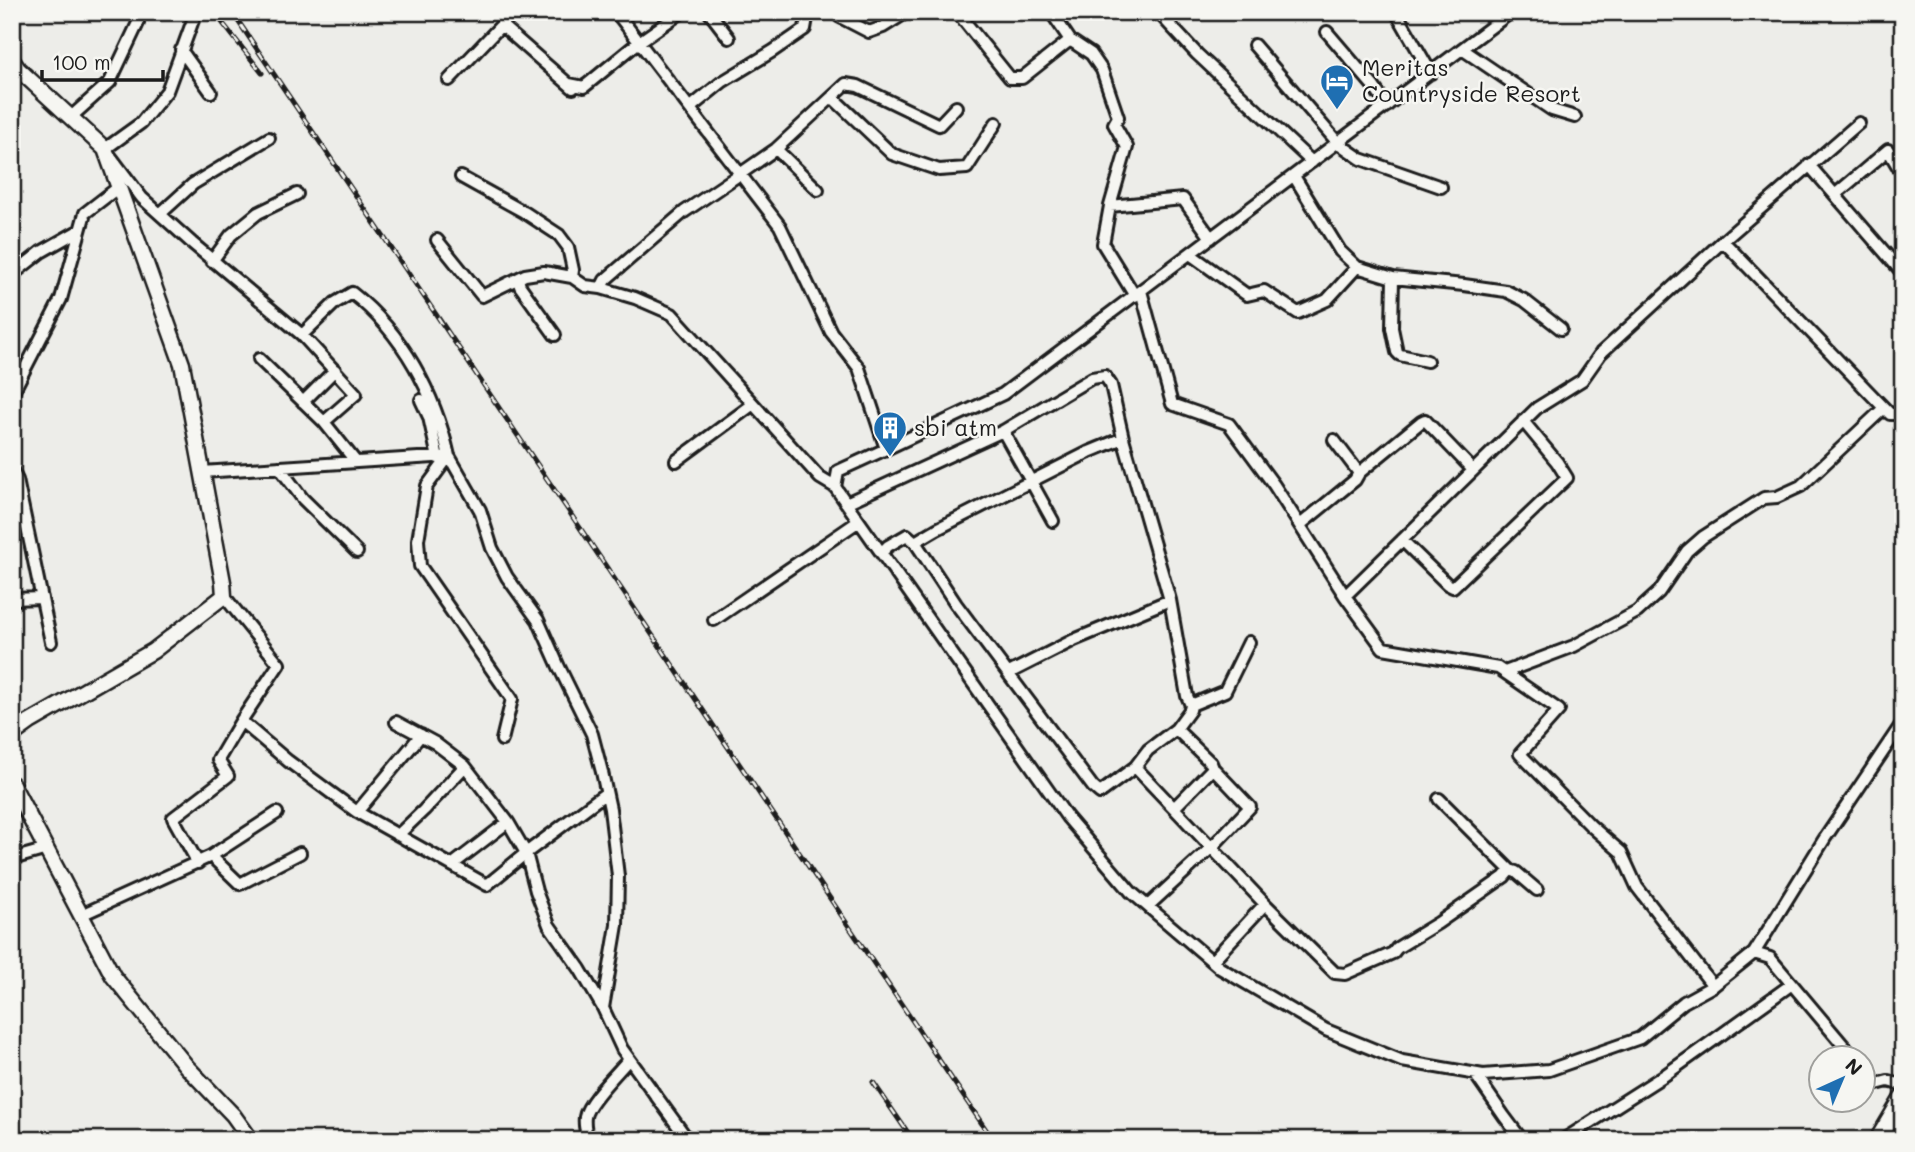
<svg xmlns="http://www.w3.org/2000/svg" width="1915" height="1152" viewBox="0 0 1915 1152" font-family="Mali,sans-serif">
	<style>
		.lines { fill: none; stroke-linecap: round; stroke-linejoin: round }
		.minor-casing { stroke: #1c1c1c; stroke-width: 16 }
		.major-casing { stroke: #1c1c1c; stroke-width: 19 }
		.highway-casing { stroke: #1c1c1c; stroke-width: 21 }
		.minor { stroke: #f6f6f2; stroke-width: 10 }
		.major { stroke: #f6f6f2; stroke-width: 14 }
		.highway { stroke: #f6f6f2; stroke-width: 16 }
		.rail-casing { stroke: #1c1c1c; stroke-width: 5 }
		.rail { stroke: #f6f6f2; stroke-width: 2.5; stroke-dasharray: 8; stroke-linecap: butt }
		.labels { text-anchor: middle; stroke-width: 5; stroke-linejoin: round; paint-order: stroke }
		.poi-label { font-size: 23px; fill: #1c1c1c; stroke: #f6f6f2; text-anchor: start }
	</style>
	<rect width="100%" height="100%" fill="#edede9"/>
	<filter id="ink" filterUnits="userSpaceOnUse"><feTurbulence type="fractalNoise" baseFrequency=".0143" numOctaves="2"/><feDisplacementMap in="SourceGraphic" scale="14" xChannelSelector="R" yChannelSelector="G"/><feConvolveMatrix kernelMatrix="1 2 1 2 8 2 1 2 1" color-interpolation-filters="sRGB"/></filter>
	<g filter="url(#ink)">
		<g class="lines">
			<g class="minor-casing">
				<path id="minor" d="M196,12L167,91L141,123L105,149L142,198L192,243L302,335L356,394L324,422L259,359
					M616,12L780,226L831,332L859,368L886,449L1003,394L1511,12
					M709,12L729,38
					M836,12L840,17L869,32L883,27L907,12
					M957,12L1010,78H1022L1070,40
					M1051,12L1070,40L1091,54L1102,70L1118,117L1114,124L1127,147L1110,206L1103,244L1135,296
					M1158,12L1197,54L1312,162
					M1396,12L1431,73
					M501,25L573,88
					M1327,32L1374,87L1387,106
					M1254,45L1338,143L1361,159L1441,187
					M1462,49L1552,110L1575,117
					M181,50L211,92
					M449,80L510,16V12
					M569,84L584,87L639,42L682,12
					M832,97L892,154L939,170L967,168L996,123
					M690,108L722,82L773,51L805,29L808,12
					M71,117L110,82L138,23
					M776,149L818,190
					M1809,165L1900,270L1903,269
					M1294,176L1340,251L1357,267L1393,278L1464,285L1506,291L1524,300L1561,329
					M461,177L524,212L559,235L568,247L573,270L572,277
					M1836,194L1888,150L1903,175
					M1110,206L1183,199L1211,238
					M160,214L193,184L269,138
					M437,240L482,296L525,275L544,272L572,277L585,286L601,288L635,298L672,314L820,478L835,487
					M1723,241L1859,123
					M1190,254L1247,295L1264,291L1298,313L1327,300L1357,267
					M212,261L231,235L258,213L297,194
					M12,275L41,252L80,230
					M1393,278L1392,328L1397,352L1400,355L1427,361
					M518,279L520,286L555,335
					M601,288L605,280L684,212L740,174L776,149L846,84L858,86L939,125L956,107
					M1141,291L1172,404L1229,424L1274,485L1345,596L1383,648L1498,668L1559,710L1520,754L1591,826L1621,852L1637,887L1713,986
					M302,335L335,303L352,293C403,333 435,394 449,456L427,486L418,540L420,566L512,699L502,740
					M12,394L61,299L85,213L120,186
					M421,400L429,417L438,458
					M303,402L335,370
					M324,422L356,462
					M1003,431L1053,521
					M1334,440L1359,473
					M886,449L838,471L835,487L1067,817L1131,892L1220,968L1326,1030L1402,1061L1483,1075L1549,1070L1640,1038L1684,1002L1713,986L1754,953L1770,958L1854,1058
					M676,461L752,405
					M279,467L303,499L357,552
					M12,470L17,480L51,642
					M202,472L449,456L480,510L492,548L507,577L538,620L559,667L592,734L602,772L610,809L618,876L617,925L603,1008
					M846,503L1003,431L1092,378L1105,376L1111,385L1123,438L1170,600L1187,696L1191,705
					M1300,525L1355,480L1359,473L1421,422L1425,420L1473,470
					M1402,540L1447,584L1453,587L1567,478L1557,462L1523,421
					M915,542L937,529L1089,452L1123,438
					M881,553L888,546L907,535L915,542L956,604L1093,787L1100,793L1135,767L1148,750L1176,729L1190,710L1191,705L1225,691L1249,642
					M1345,596L1537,408L1582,380L1601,353L1723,241L1890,414H1903
					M12,599L42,598
					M714,620L859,521
					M1505,672L1574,646L1637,612L1659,592L1687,551L1703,537L1764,498L1777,497L1801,486L1884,408
					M1009,673L1074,640L1170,600
					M241,721L288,761L357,812L487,885L526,853L606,793
					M396,722L435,743L465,766L508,822L526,853L536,891L549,925L580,969L603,1008L622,1049L688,1140
					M1135,767L1265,904L1335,973L1345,974L1393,953L1397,948L1438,923L1504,877L1510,870
					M1439,799L1510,870L1516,872L1537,890
					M1174,808L1213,768
					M357,812L421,735
					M398,835L424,810L465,766
					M211,856L240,884L300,853
					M12,859L47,849
					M198,863L173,818L228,776L218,760L241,721L279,664L224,596
					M452,865L508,822
					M1148,906L1212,847L1250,807L1213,768L1211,763L1176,729
					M81,915L211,856L277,813
					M1754,953L1825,838L1903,722
					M1212,961L1265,904
					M1862,1070L1873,1085L1888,1081L1903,1085
					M1475,1074L1504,1116L1522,1140
					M588,1140C586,1133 584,1124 585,1117C587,1102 619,1071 629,1059
					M1563,1140L1665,1075L1792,984"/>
			</g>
			<g class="major-casing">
				<path id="major" d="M12,60L18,69L105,149L182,364L223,582L224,596L153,651L30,722L12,735
					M12,784L113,976L187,1067L233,1115L251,1140"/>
			</g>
			<g class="highway-casing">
				<path id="highway" d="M1878,1140L1903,1098"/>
			</g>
			<use href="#minor" class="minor"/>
			<use href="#major" class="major"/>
			<use href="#highway" class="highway"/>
			<g class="rail-casing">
				<path id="rail" d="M214,12L262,73
					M232,12L993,1140
					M873,1082L913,1140"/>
			</g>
			<use href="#rail" class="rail"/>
		</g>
	</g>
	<defs>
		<g id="hotel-pin" transform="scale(1.75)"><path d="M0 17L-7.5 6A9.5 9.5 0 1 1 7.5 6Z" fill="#1f6fb2" stroke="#f6f6f2"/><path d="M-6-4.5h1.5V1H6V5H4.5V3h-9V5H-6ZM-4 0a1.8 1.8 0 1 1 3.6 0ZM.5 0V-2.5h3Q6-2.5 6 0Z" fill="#fff"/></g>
		<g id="building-pin" transform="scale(1.75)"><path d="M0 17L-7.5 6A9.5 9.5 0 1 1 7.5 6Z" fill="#1f6fb2" stroke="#f6f6f2"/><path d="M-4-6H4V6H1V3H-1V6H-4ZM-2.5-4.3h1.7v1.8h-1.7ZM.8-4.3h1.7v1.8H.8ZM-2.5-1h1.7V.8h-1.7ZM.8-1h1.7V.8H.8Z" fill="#fff"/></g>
	</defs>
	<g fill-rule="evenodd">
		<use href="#hotel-pin" x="1337" y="81"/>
		<use href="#building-pin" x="890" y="428"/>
	</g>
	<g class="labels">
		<g class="poi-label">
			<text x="1362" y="76">Meritas<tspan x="1362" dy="26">Countryside Resort</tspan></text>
			<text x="914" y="436">sbi atm</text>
		</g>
	</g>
	<rect width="1915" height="1152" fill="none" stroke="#f6f6f2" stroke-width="42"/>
	<rect x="21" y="21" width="1873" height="1110" fill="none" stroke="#1c1c1c" stroke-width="2.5" filter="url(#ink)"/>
	<g transform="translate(1842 1079) rotate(44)"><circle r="33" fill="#f6f6f2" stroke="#9f9f9c" stroke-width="2"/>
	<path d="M0-5L12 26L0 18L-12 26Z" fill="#1f6fb2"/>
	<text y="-10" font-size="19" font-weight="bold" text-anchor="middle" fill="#1c1c1c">N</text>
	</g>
	<path d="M42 70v10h121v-10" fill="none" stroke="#1c1c1c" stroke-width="3.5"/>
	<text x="52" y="70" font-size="21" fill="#1c1c1c" stroke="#f6f6f2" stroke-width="5" paint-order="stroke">100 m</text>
</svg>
